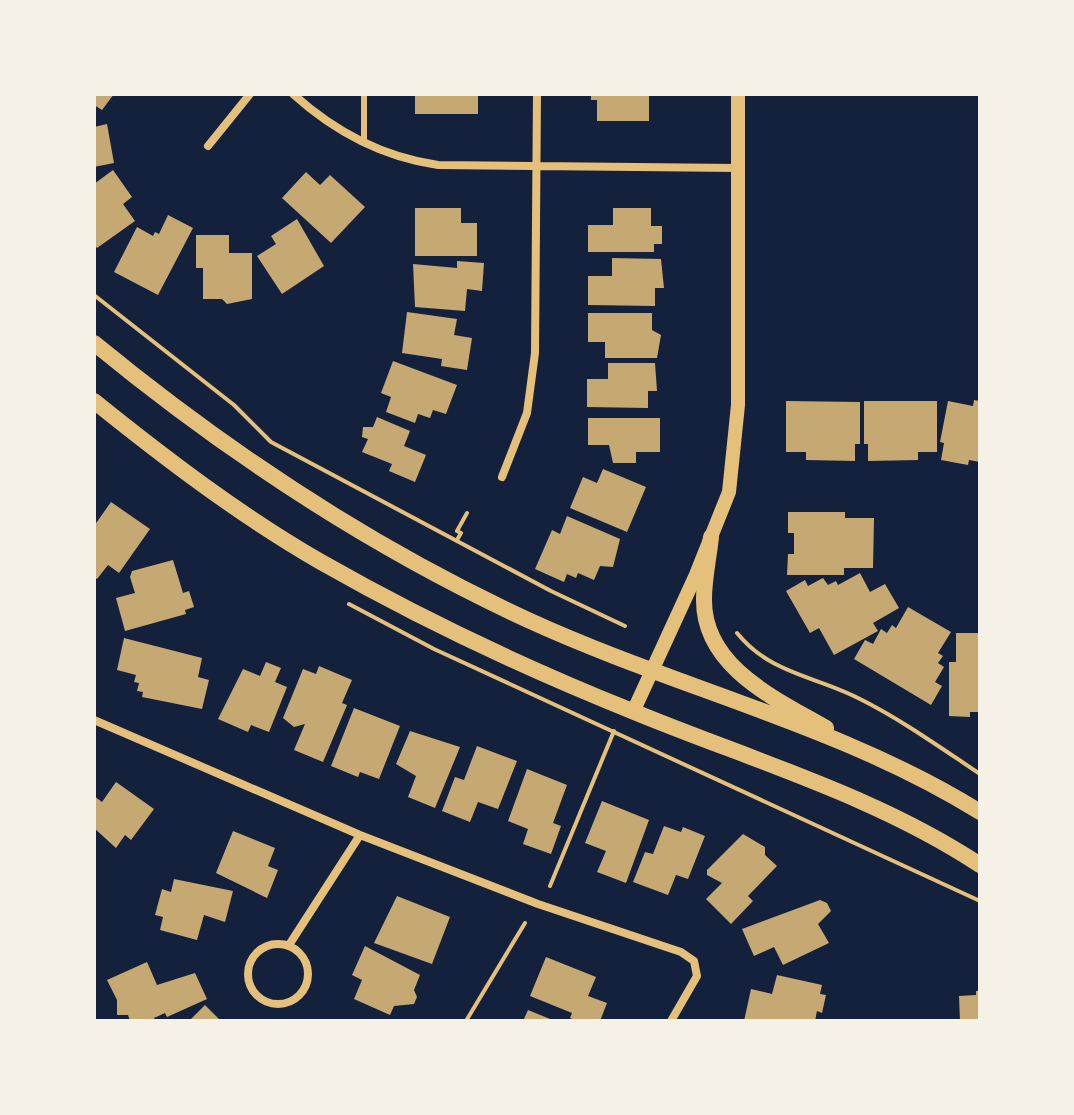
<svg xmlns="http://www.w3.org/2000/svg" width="1074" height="1115" viewBox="0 0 1074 1115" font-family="Montserrat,sans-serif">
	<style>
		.building { fill: #c6a872 }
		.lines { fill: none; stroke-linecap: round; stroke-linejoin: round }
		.path { stroke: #e5c07b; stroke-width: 4 }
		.service { stroke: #e5c07b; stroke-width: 6 }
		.minor { stroke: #e5c07b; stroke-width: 8 }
		.tertiary { stroke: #e5c07b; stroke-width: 14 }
		.secondary { stroke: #e5c07b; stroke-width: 16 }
	</style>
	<rect width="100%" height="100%" fill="#14213d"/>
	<path class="building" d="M94,94H114L102,110L94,105Z
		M415,94H478V114H415Z
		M591,94H649V121H597V100H591Z
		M107,124L114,163L94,167V127Z
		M113,170L132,197L123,204L135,221L97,248L94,244V184Z
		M306,172L320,185L330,175L365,207L331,243L282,198Z
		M415,208H461V223H477V256H415Z
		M613,208H651V226H662V244H654V252H588V225H613Z
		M168,215L193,228L158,295L114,272L137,227L153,236L155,232L159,234Z
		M297,219L324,266L282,294L257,256L276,244L271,236Z
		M196,235H229V253H252V299L227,304L222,299H203V268H196Z
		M612,258L661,259L664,288H655V306L588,305V276H612Z
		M457,261L484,263L482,291L467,289L465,311L415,307L413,264L457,268Z
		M407,312L457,319L454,335L472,338L467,370L441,366L442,359L402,353Z
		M588,313H652V330L661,335L657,358H605V342H588Z
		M393,361L457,385L446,414L433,410L430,418L418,414L415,423L386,412L391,397L381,393Z
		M608,363H655L657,391H648V408L587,407V379H608Z
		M974,400L980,401V462L969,460L968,465L941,460L944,443L940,442L948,401L973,406Z
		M786,401L860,402V444H855V461L806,460V452H786Z
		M864,401H937V452H918V460L868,461V444H864Z
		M377,417L410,431L404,446L426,455L415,482L389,471L392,464L362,452L368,439L362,437L363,427H373Z
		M588,418H660V452H636V463H613L609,445H588Z
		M603,469L646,487L627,532L570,508L583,477L597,483Z
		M111,502L150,529L119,573L108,565L97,579L94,577V526Z
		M788,512H845V518H874L873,568H844V575H787L788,554H794V533H788Z
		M567,516L620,539L613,567L600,566L594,580L578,573L576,578L567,574L564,582L535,569L552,530L560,534Z
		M173,560L183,593L189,591L194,607L185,610L186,614L125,631L116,598L135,593L130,577L132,571Z
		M860,573L870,592L885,584L899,608L873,623L878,631L834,655L819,628L810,633L786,591L805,580L808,586L823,578L828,585L836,581L838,585Z
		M908,607L951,632L938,653L943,656L938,663L944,667L935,682L942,686L931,705L854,659L865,640L873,644L881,629L887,633L892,625L896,628Z
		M956,633H980V712H970V717L949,716V662H956Z
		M124,638L202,658L198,677L209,680L202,709L142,697L143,692L137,691L139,683L134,682L136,675L117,670Z
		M266,662L281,668L275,682L287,687L269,732L251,725L248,732L218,719L243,669L260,676Z
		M319,666L352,680L342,703L347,705L323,762L294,750L305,724L294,727L283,718L303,669L316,674Z
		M354,708L400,726L379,779L360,772L358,777L331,766Z
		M410,731L460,747L435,808L408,797L416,776L396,764Z
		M477,746L517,761L498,809L478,802L470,822L442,811L455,777L464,780Z
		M527,769L567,785L553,823L561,826L551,854L523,844L528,829L508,821Z
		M116,782L154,809L131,840L125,835L116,848L94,828V796L102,802Z
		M602,801L649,820L626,883L597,872L606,851L585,843Z
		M664,826L681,832L683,827L705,836L688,879L676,875L668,895L633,882L645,852L653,854Z
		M233,831L275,848L268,866L278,870L267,898L216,873Z
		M743,834L765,847V855L777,866L748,896L753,901L731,924L706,899L722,883L707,875V870Z
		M174,879L233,891L225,922L204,915L197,940L160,930L163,917L155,915L162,889L171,892Z
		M397,896L450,917L432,964L374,943Z
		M820,900L827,903L831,911L818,924L829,943L783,965L774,947L754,956L742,929Z
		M365,946L420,975L414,990L417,997L414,1004L394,1006L390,1015L354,999L362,980L352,975Z
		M546,957L596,977L588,996L607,1003L600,1021H577L570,1018L572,1013L530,996Z
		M147,962L157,985L195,973L207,999L167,1017L165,1013L154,1018L155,1021H130L128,1015H117V1000L107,980Z
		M777,975L822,985L820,994L826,995L822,1013L817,1011L815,1021H744L751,989L772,994Z
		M976,991H980V1021H960L959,996L976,995Z
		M205,1005L221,1021H189Z
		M528,1010L555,1021H523Z"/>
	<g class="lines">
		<path class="path" d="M94,295L234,405L271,442L551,591L625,626
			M457,540L461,533L457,531L467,513
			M349,604L434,649L980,901
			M737,633C770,674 816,676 860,699C902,720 941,748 980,774
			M550,886L614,731
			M466,1021L525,923"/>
		<path class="service" d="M364,142V94"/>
		<path class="minor" d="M293,94C335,132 382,157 438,165L737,168
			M208,146L250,94
			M502,477L527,413L535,353L537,94
			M94,720L360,835L538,904L681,952L694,961L697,976L671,1021
			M248 974a30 30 0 1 1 60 0a30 30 0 1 1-60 0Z
			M289,945L360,835"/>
		<path class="tertiary" d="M633,712L695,577L729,492L738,405V94"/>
		<path class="secondary" d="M94,343C228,453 370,547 528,620C676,688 840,725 980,812
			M94,401C166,459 241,516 321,562C421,619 525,668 632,711C748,759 874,795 980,865
			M711,537C709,557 704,578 704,599C703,667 776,699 826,728"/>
	</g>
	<rect width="1074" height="1115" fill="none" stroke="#f6f1e7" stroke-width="192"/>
</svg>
